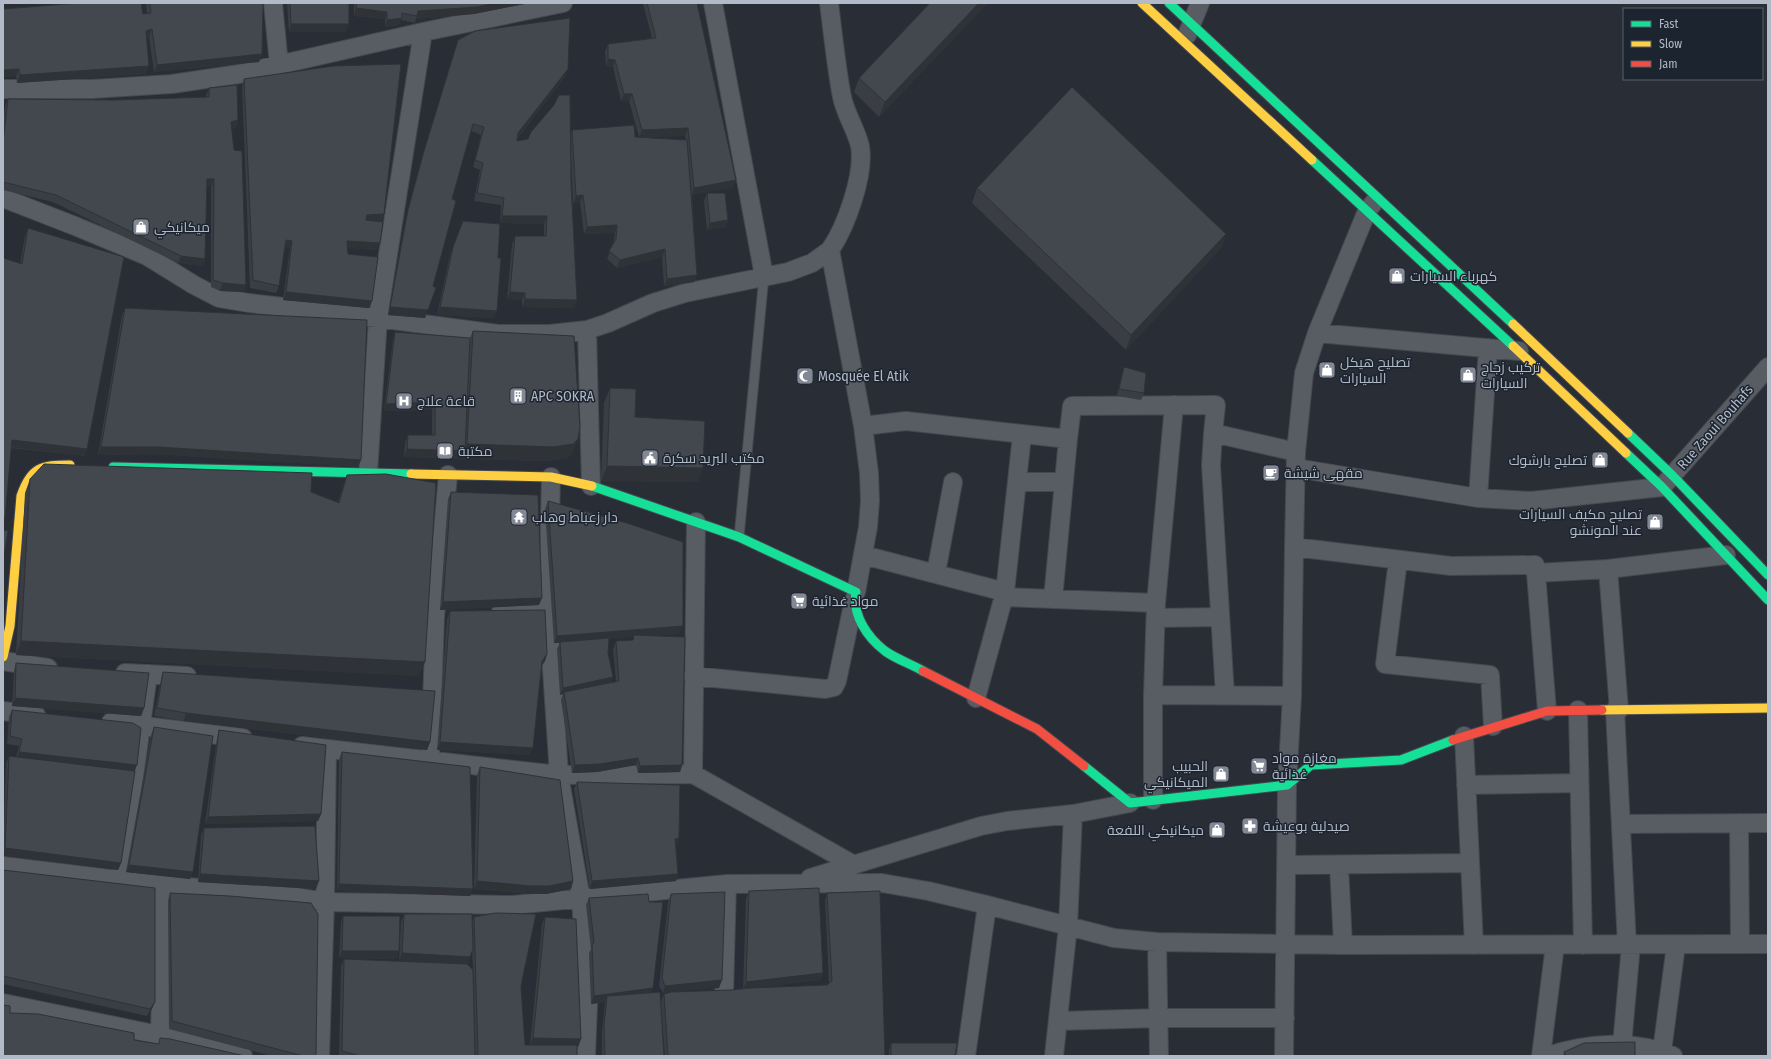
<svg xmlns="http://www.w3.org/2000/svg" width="1771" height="1059" viewBox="0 0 1771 1059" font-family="'Fira Sans Condensed',Cairo,sans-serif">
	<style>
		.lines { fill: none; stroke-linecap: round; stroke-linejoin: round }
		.lane-casing { stroke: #45484e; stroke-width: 11 }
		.street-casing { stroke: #45484e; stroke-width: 20 }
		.fast-casing { stroke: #45484e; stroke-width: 11 }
		.slow-casing { stroke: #45484e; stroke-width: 11 }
		.jam-casing { stroke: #45484e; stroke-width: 11 }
		.lane { stroke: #585c63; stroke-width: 9 }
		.street { stroke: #585c63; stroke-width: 18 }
		.fast { stroke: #16e098; stroke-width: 9 }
		.slow { stroke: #ffcf43; stroke-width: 9 }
		.jam { stroke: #f24e42; stroke-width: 9 }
		.wall { fill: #3a3d43; fill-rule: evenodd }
		.shaded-wall { fill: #2f3237 }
		.building { fill: #43474e; stroke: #2f3237 }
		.labels { text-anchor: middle; stroke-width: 3; stroke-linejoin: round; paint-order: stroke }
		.poi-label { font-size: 14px; fill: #b2b9c7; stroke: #1c2430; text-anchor: start }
		.street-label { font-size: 14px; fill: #b2b9c7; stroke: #1c2430 }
	</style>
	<rect width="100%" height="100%" fill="#292d35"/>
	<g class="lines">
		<g class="lane-casing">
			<path id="lane" d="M739,537L764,276"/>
		</g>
		<g class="street-casing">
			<path id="street" d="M273,3L279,65
				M713,3L764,276
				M829,3C833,34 836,66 842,97C845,113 856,129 860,146C865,174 846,227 830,250
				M1187,35L1200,3
				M3,89H92L172,84L239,74L423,32L563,3
				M3,198L75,226L147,256L194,285L219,298L249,303L378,318L498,334H550L587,330L608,323L653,303L685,293L788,272L812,263L830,250L863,426L869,473L870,501L868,527L856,592
				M587,330L591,486
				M1317,333L1519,351
				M863,426L906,421L1068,439L1072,406L1216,405L1213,433L1296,452
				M1213,433L1211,465L1225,695
				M1296,468L1478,498L1531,501L1662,487L1768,367
				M368,473L378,318L423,32
				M551,477L548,609L559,775L581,899L588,1005L586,1056
				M1017,482H1064
				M1478,498L1488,348
				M1294,547L1451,566L1535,565L1536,573
				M863,555L1005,592
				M1398,560L1385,664L1490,675L1493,726
				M936,573L953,482
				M1004,597L1156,603
				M1053,599L1068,439
				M501,612L548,609
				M1156,618L1220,617
				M3,661L48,668
				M125,673L187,676
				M693,676L825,689L834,687L837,681L854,600
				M1153,695L1292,696
				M976,698L1005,592L1022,435
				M1578,710L1583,945
				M1615,710L1627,945
				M1619,710L1608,569L1726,555
				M3,711L36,715
				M1547,711L1536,573L1608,569
				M111,722L243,738
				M1464,736L1474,945
				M302,746L559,775L693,774L854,865
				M430,761L435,617L448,475
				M693,774L696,522
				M1466,785L1579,783
				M1153,800V695L1156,603L1174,405
				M1739,823L1740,944
				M1621,824L1768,823
				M1287,865L1470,863
				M1339,865L1343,945
				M3,866L144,883L297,897L325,902L513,905L727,884L882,883L928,891L987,905L1114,938L1157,942L1343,945L1768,944
				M810,878L981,826L1007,821L1073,814L1130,803
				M120,880L148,674
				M1157,942L1159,1056
				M724,993L727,884
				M3,1003L154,1034L243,1056
				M1058,1021L1159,1018H1285
				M160,1036L163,885
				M1622,1045L1631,945
				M1662,1051L1676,945
				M320,1056L325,902L327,749
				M966,1056L987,905
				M1054,1056L1068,926L1073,814
				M1284,1056L1287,785L1292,696L1294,547L1296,452L1304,373L1317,333L1367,211L1375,201
				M1541,1056L1555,945
				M1548,1056C1587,1043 1634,1039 1673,1056"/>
		</g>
		<g class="fast-casing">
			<path id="fast" d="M1169,3L1513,324
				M1312,160L1513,346
				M1628,433L1673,476L1768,575
				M1626,453L1662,487L1768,600
				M113,467L411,474
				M592,486L739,537L856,592C852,615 867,637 885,651C896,659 911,664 923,671
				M1084,766L1130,803L1287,785L1311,765L1401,760L1453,740"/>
		</g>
		<g class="slow-casing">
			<path id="slow" d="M1142,3L1312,160
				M1513,324L1628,433
				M1513,346L1626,453
				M411,474L551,477L592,486
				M3,657L10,626L21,496C31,467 41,465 70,465
				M1602,710L1768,708"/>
		</g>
		<g class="jam-casing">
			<path id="jam" d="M923,671L1037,729L1084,766
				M1453,740L1547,711L1602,710"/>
		</g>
		<use href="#lane" class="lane"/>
		<use href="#street" class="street"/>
		<use href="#fast" class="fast"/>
		<use href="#slow" class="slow"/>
		<use href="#jam" class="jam"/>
	</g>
	<path class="wall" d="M146,3H263L262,54L259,62L154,72L149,37L147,38L146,74L17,83L16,76L3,77V9L143,14H147Z
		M287,3H349L346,32H289Z
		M354,3H529L474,14L416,19L415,23L401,20L399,25L385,27V19L354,16Z
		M643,3H697L733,187L692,195L697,275L694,282L664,286L662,257L617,268L607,259L613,244L615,233L584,234L580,202L573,204L571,160V182L577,300L574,308L522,307V300L507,299L512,244L515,236H544V224L500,223L501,205L474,201L480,170L473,167L481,135L471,131L452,199L433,286L425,318L388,315L406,217L422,158L458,40L565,77L517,139V141L570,135L572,130L639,137L629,101H621L613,67H606L605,51L608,44L652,38ZM685,136L686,140L642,137Z
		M930,3H988L879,117L854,92L859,78Z
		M244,79L384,214L381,221L377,250L347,248L348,254L369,308L283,300L290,248H285L279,286L276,293L250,288L242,87Z
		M209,88L238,120L236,128L232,129L244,292L220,291L211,287V187L207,186L205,259L203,266L178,263L53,202L3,190V126L5,106L8,99L113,100L206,97V95Z
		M977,188L1226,234L1221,248L1126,350L972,203Z
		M707,193L728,220L725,227L707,230L704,201Z
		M463,221L498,258L497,311L494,318L437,315L450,255Z
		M28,228L85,456L11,448L5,518L3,524V258L20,264L25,236Z
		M125,308L358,467L155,454L98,455L122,315Z
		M473,331L573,453L567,458L548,461L404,457L405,443L408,435H432V410L384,411L393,340L395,332L470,338Z
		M1124,367L1144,393L1141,400L1117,396L1122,374Z
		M610,388L635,417L703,468L698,482L601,481L604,403Z
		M347,475L419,676L16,655L25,493L30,479L311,492L338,502Z
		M451,492L539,605L440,610L448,499Z
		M548,501L680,634L650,636L682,765L680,772L638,773L636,765L597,772L572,773L561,700L563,694L560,695L557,649L560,643H554L545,509ZM633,637V640L616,641L613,649L616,682L611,683L613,677L608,653L609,639Z
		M450,611L547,654L545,661L542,665L530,755L437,750L447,619Z
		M16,663L144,708L141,716L12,706L14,671Z
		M163,672L430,742L427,750L184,721L154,716L161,680Z
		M12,710L135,771L121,863L118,870L3,855L6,763L9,756L16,757L19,746L7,744L9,717Z
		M154,727L193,872L190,879L126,872L151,735Z
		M219,730L321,814L318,821L205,824L217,738Z
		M342,752L473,889L470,896L337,891L339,759Z
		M480,767L573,881L571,889L546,894H529L474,889L477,775Z
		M577,782L679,838L677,845H676L678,874L676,881L590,889L574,789Z
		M204,828L316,889L198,882L201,835Z
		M3,870L152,1009L147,1016L3,984Z
		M749,891L823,973L820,980L761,987L827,985L829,984L825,900L827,893L885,1056H665L661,1009L664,1056H602V1033L605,1002L591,1004L589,953L591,949L586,905L589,898L651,993L661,1001L664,994L670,992L663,993L659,986L668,902L671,894L719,988L672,992L731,990L743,989L746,899Z
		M170,893L316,1056H272L169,1029L168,901Z
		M404,914L472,923L474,917L521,986L525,1045H530L542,924L545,917L581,1039L578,1047H577V1056H339L341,966L344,959L456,964L399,961L401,922ZM472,951L473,970L468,964Z
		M343,916L397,959L339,958L341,923Z
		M891,1043L955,1056H889V1050Z
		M1564,1052L1635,1056H1563Z"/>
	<path class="shaded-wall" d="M3,3H47L3,5Z
		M496,3H529L474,14L416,19L418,11Z
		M979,3H988L879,117L885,102Z
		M356,8L387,12L385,19L354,16Z
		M402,18L399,25L385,27L387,20Z
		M291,24H349L346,32H289Z
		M152,29L149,37L144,38L146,31Z
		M262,54L259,62L154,72L157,65Z
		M608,59L615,60L613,67H606Z
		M149,66L146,74L17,83L20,75Z
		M19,69L16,76L3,77V70Z
		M568,69L565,77L515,141L518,133Z
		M624,94H632L629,101H621Z
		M238,120L236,128L229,130L231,122Z
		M688,128L685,136L639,137L642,130Z
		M207,179H214L211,187L204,186Z
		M736,180L733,187L692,195L694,188Z
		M583,195L580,202L573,204L576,196Z
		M384,214L381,221L364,223L367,215Z
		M502,216H547L544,224L500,223Z
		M728,220L725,227L707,230L710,223Z
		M617,225L615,233L584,234L587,227Z
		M1226,234L1221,248L1126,350L1131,335Z
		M286,240L292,241L290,248H284Z
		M347,241L380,243L377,250L344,248Z
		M665,249L662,257L617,268L620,260Z
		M181,256L205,259L203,266L178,263Z
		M697,275L694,282L664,286L667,279Z
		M223,283L246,285L244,292L220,291Z
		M286,292L372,301L369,308L283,300Z
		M510,292L525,293L522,300L507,299Z
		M525,299L577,300L574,308L522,307Z
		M390,307L428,310L425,318L388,315Z
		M440,307L497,311L494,318L437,315Z
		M435,402L432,410L384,411L386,404Z
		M578,439L573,453L567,458L548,461L404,457L407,449L465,451L467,444Z
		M12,440L87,449L85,456L9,447Z
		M101,447H158L361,460L358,467L155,454L98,455Z
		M607,466L703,468L698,482L601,481Z
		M3,518H5L3,524Z
		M542,598L539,605L440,610L443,602Z
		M683,626L680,634L554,643L557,636Z
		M21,641L425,662L419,676L16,655Z
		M547,654L545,661L540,668L542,661Z
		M613,677L611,684L564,692L563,694L560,695L563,688Z
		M15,698L144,708L141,716L12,706Z
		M186,713L430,742L427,750L184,721Z
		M440,742L533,748L530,755L437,750Z
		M19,752L137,765L134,773L16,760Z
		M638,758L636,765L597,772L572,773L575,765Z
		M682,765L680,772L638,773L640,766Z
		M321,814L318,821L205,824L208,817Z
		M679,838L677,845L672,846L675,839Z
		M5,848L121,863L118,870L3,855Z
		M129,865L193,872L190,879L126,872Z
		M200,874L319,881L316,889L198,882Z
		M678,874L676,881L590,889L592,881Z
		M477,881H573L571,889L546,894H529L474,889Z
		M339,884L473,889L470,896L337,891Z
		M342,951H399L397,959L339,958Z
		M402,953L470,957L468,964L399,961Z
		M823,973L820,980L743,990L746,982Z
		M722,980L719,988L663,993L665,986Z
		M653,988L650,995L607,996L605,1002L591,1004L594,996Z
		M155,1002L152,1009L147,1016L150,1009Z
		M533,1038L581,1039L578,1047L530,1045Z"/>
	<path class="building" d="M78,3H141L143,14L151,13L150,3H263L262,54L157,65L152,29L146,31L149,66L20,75L19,69L3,70V9Z
		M290,3H349V24H291Z
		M357,3H496L477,7L418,11L417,16L402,13V18L387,20V12L356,8Z
		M647,3H697L736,180L694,188L688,128L642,130L632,94H624L615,60L608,59V44L656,38Z
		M930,3H979L885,102L859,78Z
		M570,18L568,69L518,133L517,141L528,139L531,132L554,105L559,95H570L571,182L577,300L525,299V293L510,292L515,236H546L547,216H502L504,198L477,193L483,163L475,160L484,127L473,124L452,199L456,201L433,286L436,288L428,310L390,307L408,210L424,151L458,40L475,31Z
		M401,64L384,214L367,215L366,220L383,222L380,243L347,241L348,254L378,257L372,301L286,292L292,241L286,240L279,286L253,280L244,79L333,66Z
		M237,85L238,120L231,122L234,150L242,151L246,285L223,283L213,280L214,179H207L205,259L181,256L56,195L3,182V142L8,99L113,100L209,97V88Z
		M1072,87L1226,234L1131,335L977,188Z
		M634,125L635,137L687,140L697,275L667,279L665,249L620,260L609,251L616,239L617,225L587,227L583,195L576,196L572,130Z
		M707,193H725L728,220L710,223Z
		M463,221L500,224L498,258H501L497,311L440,307L453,247Z
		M28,228L124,257L87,449L12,440L5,518H3V258L22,264Z
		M125,308L367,320L361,460L158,447H101Z
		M473,331L574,336L580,427L578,439L573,444L553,447L467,444Z
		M395,332L470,338L465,451L407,449L408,435H435V402L386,404Z
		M1124,367L1146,373L1144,393L1119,389Z
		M610,388L636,389L635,417L705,421L703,468L607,466Z
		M44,464L312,473L311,492L339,503L347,475L386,474L436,483L425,662L21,641L30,479Z
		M451,492L538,495L542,598L443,602Z
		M548,501L627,523L683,542V626L557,636Z
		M3,530L8,531L3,562Z
		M545,610L547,654L542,661L533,748L440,742L450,611Z
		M634,635L685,637L682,765L640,766L638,758L600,764L575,765L564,692L619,681L616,641L633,640Z
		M609,638L608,653L613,677L563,688L560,642Z
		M16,663L149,673L144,708L15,698Z
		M163,672L435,691L430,742L186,713L157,708Z
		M12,710L133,723L141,728L137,765L19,752L22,739L10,736Z
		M154,727L213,736L193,872L129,865Z
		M219,730L326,745L321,814L208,817Z
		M342,752L470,767L473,889L339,884Z
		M9,756L135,771L121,863L5,848Z
		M480,767L560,780L573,881L549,886H531L477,881Z
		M577,782L680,785L679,838L675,839L678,874L592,881Z
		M315,826L319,881L200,874L204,828Z
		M3,870L155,888V1002L150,1009L3,976Z
		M819,888L823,973L746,982L749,891Z
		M880,891L885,1056H668L664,994L671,992L731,990L749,988L827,985L832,981L827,893Z
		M725,892L722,980L665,986L662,978L671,894Z
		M170,893L230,896L311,903L318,914L316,1056H303L172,1021Z
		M648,894L649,902H663L653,988L594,996L592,945L594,942L589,898Z
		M495,913L536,914L521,986L525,1045H577V1056H478L474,917Z
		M404,914H472L473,949L470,957L402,953Z
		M343,916H400L399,951H342Z
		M545,917L576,919L581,1039L533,1038Z
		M344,959L467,964L473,970L475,1056H360L342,1051Z
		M660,992L664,1056H605L604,1026L607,996Z
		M3,1005L10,1006V1013L38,1014L134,1033V1040L159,1044L160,1038L170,1039L245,1056H3Z
		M1635,1042V1056H1567L1564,1052L1584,1043Z
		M891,1043H957L955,1056H891Z"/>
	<defs>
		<g id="shop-square" transform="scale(0.9)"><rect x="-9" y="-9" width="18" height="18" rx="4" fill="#828894" stroke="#1c2430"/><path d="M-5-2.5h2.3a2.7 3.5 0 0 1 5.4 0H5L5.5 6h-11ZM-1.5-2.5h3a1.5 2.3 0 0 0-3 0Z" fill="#fff"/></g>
		<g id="mosque-square" transform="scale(0.9)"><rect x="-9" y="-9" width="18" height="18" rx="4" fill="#828894" stroke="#1c2430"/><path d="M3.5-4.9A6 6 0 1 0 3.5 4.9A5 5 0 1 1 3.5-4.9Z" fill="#fff"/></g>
		<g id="building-square" transform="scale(0.9)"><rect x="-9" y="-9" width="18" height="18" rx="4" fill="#828894" stroke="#1c2430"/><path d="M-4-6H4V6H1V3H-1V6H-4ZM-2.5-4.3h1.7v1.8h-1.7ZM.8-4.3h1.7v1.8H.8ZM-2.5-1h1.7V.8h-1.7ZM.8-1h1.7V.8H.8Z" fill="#fff"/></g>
		<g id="hospital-square" transform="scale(0.9)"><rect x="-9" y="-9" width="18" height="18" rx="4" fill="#828894" stroke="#1c2430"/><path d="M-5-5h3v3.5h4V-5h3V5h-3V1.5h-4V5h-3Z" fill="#fff"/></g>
		<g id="library-square" transform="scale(0.9)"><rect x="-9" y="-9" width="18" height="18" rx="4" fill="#828894" stroke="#1c2430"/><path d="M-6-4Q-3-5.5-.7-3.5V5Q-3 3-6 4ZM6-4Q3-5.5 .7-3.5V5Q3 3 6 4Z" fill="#fff"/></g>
		<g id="civic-square" transform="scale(0.9)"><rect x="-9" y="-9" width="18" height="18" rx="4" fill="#828894" stroke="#1c2430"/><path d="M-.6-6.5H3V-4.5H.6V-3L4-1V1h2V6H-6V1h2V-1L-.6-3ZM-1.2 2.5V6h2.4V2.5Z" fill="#fff"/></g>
		<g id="cafe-square" transform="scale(0.9)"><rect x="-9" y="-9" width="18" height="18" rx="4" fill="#828894" stroke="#1c2430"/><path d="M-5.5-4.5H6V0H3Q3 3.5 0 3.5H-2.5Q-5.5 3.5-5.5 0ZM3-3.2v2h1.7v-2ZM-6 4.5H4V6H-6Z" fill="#fff"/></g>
		<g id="temple-square" transform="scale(0.9)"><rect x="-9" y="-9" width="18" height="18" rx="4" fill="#828894" stroke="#1c2430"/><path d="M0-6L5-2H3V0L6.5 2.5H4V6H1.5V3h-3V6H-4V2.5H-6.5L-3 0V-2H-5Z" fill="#fff"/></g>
		<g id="supermarket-square" transform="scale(0.9)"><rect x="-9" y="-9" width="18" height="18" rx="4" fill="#828894" stroke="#1c2430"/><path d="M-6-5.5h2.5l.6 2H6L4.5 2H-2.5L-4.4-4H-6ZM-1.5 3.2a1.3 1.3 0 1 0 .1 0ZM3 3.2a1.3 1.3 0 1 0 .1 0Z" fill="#fff"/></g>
		<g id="pharmacy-square" transform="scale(0.9)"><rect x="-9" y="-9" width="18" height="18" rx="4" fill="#828894" stroke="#1c2430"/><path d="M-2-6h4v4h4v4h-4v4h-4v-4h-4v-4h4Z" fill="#fff"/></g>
	</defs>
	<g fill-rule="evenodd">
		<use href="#shop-square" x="141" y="227"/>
		<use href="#shop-square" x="1397" y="276"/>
		<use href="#shop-square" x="1327" y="370"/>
		<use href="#shop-square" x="1468" y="375"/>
		<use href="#mosque-square" x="805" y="376"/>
		<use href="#building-square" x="518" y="396"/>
		<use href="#hospital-square" x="404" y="401"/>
		<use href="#library-square" x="445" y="451"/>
		<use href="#civic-square" x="650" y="458"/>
		<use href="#shop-square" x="1600" y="460"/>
		<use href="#cafe-square" x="1271" y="473"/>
		<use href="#temple-square" x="519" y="517"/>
		<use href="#shop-square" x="1655" y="522"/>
		<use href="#supermarket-square" x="799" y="601"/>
		<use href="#supermarket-square" x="1259" y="766"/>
		<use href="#shop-square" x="1221" y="774"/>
		<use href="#pharmacy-square" x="1250" y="826"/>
		<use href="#shop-square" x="1217" y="830"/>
	</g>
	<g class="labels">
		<g class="poi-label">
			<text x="154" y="232">ميكانيكي</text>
			<text x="1410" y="281">كهرباء السيارات</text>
			<text x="1340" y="367">تصليح هيكل<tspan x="1340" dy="16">السيارات</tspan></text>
			<text x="1481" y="372">تركيب زجاج<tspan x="1481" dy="16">السيارات</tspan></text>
			<text x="818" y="381">Mosquée El Atik</text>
			<text x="531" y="401">APC SOKRA</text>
			<text x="417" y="406">قاعة علاج</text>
			<text x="458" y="456">مكتبة</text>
			<text x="663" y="463">مكتب البريد سكرة</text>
			<text x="1587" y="465" text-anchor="end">تصليح بارشوك</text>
			<text x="1284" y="478">مقهى شيشة</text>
			<text x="1642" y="519" text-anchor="end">تصليح مكيف السيارات<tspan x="1642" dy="16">عند المونشو</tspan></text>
			<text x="532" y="522">دار زعباط وهاب</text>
			<text x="812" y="606">مواد غذائية</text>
			<text x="1272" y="763">مغازة مواد<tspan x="1272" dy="16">غذائية</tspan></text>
			<text x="1208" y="771" text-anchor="end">الحبيب<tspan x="1208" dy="16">الميكانيكي</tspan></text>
			<text x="1263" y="831">صيدلية بوعيشة</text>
			<text x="1204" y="835" text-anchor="end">ميكانيكي اللفعة</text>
		</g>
		<g class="street-label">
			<text transform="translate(1715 427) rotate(-49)" y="5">Rue Zaoui Bouhafs</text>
		</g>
	</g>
	<rect width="1771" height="1059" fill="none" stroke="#b2b9c7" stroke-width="8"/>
	<rect x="1623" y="8" width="140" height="72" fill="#1c2430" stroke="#58606c"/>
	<rect x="1631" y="21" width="20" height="6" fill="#16e098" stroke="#58606c"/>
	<text x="1659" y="28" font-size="12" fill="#b2b9c7">Fast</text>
	<rect x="1631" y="41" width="20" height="6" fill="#ffcf43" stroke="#58606c"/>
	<text x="1659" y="48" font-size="12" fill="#b2b9c7">Slow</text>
	<rect x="1631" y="61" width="20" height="6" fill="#f24e42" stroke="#58606c"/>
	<text x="1659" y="68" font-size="12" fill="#b2b9c7">Jam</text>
</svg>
